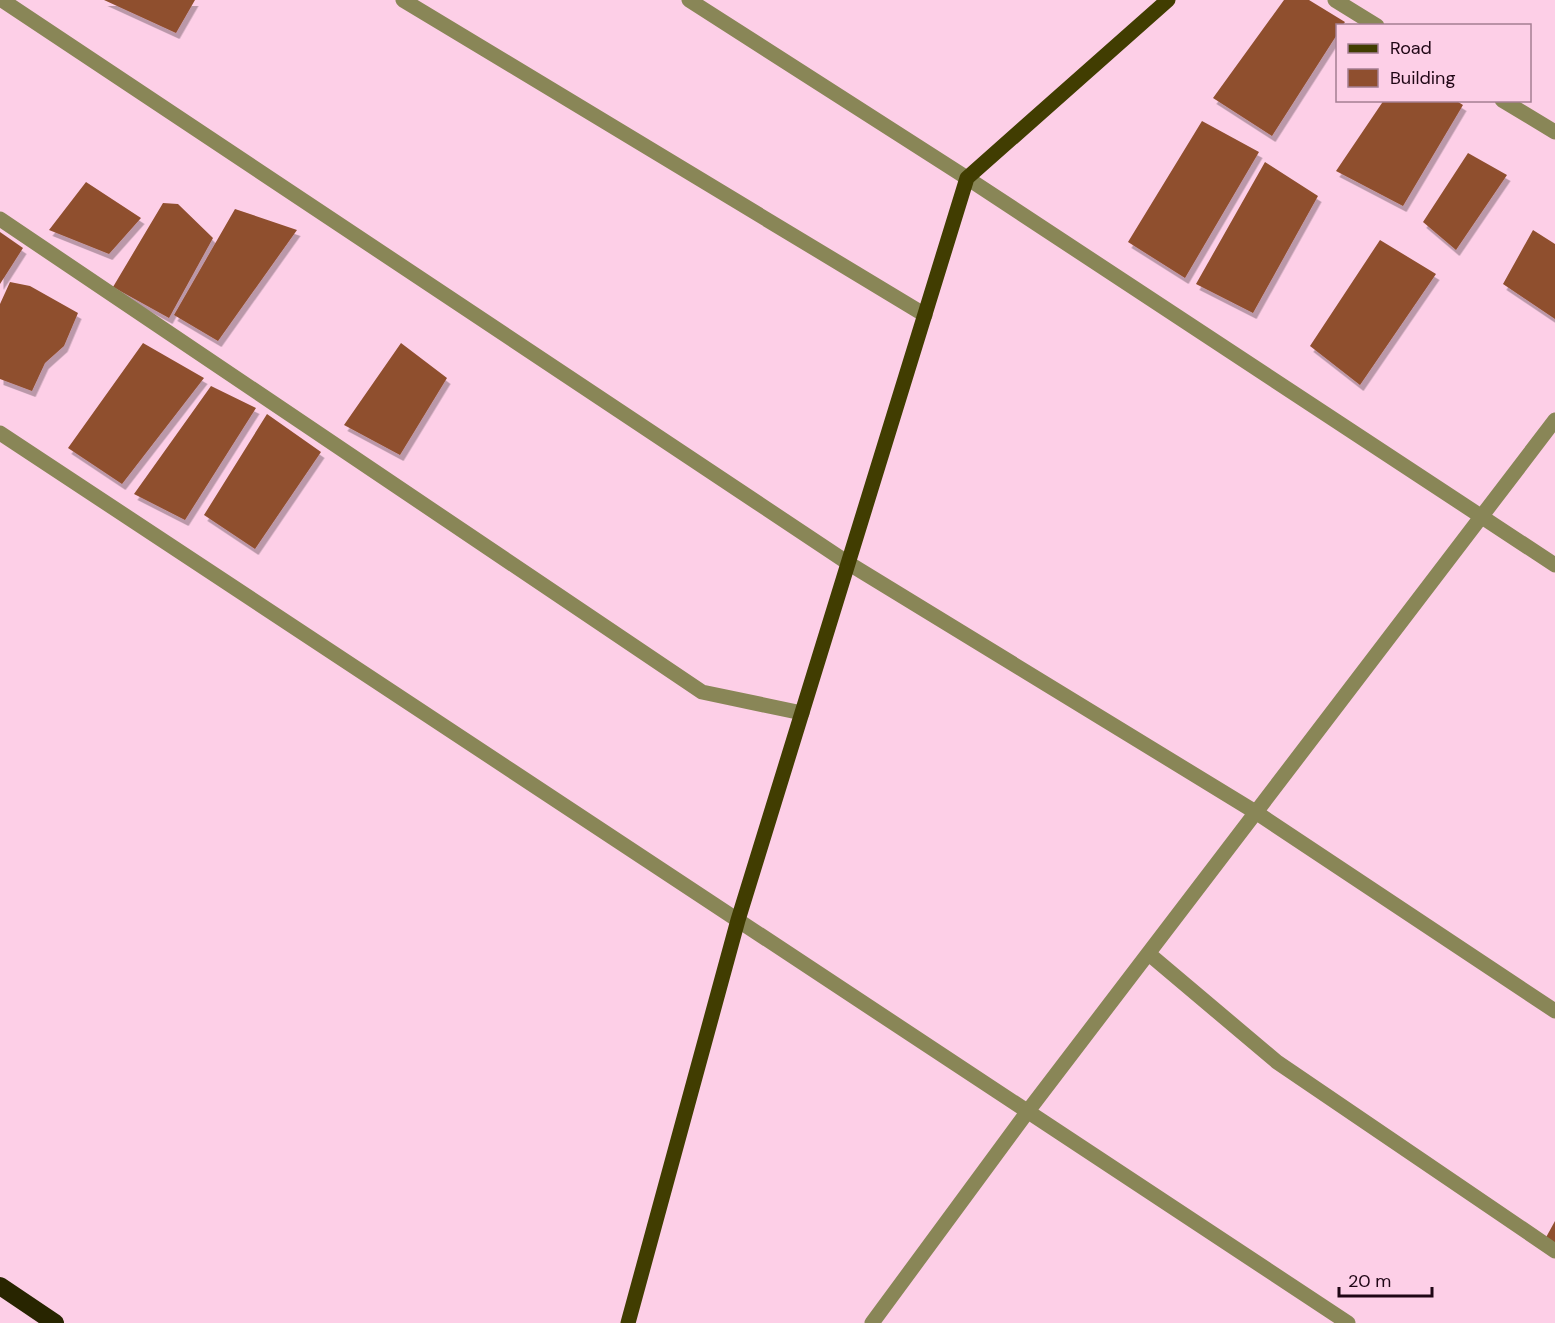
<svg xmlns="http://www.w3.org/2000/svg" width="1555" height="1323" viewBox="0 0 1555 1323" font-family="'DM Sans',sans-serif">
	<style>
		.building { fill: #8f4f2f; filter: url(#shadow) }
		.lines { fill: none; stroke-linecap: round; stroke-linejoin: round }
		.minor { stroke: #898657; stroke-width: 15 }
		.major { stroke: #413d01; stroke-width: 15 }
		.highway { stroke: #282500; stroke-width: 18 }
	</style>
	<defs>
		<filter id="shadow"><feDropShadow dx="3.5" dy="6" stdDeviation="0" flood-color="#0004"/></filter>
	</defs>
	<rect width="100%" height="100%" fill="#fdcfe7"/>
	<path class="building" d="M104,0H195L176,33Z
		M1284,0H1309L1345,22L1342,26H1338V33L1272,136L1213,98Z
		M1384,100H1455L1463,105L1403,206L1336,171Z
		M1202,121L1259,152L1185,278L1128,242Z
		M1468,153L1507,175L1456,250L1423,222Z
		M1265,162L1318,196L1253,313L1196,284Z
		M86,182L141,218L109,254L49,230Z
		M163,203L178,204L213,238L169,318L113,287Z
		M235,209L297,230L218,341L174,315Z
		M1533,230L1555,244V319L1503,284Z
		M0,232L23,248L0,284Z
		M1380,240L1436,274L1360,385L1310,346Z
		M10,282L30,286L78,313L64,346L45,363L32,391L0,379V304Z
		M143,343L204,378L122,484L68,448Z
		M401,343L447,378L400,455L344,425Z
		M211,386L256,408L185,520L134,494Z
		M267,414L321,452L255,549L204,515Z
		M1555,1221V1245L1544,1241Z"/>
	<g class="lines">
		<path class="minor" d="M2,0L848,563L1257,813L1555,1011
			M403,0L925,315
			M689,0L967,178L1555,565
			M1335,0L1377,26
			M1502,100L1555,132
			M0,219L702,692L802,713
			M0,433L1348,1323
			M1149,954L1277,1062L1555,1251
			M872,1323L1028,1111L1555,420"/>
		<path class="major" d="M628,1323L738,920L967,178L1168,0"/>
		<path class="highway" d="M0,1286L55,1323"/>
	</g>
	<rect x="1336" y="24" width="195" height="78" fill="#fdcfe7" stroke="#a47f93" stroke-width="1.5"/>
	<rect x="1348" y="44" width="30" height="9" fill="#413d01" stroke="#a47f93" stroke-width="1.5"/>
	<text x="1390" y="54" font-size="18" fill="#1f0615">Road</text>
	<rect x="1348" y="69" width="30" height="18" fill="#8f4f2f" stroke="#a47f93" stroke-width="1.5"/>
	<text x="1390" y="84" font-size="18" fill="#1f0615">Building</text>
	<path d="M1339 1287v9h93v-9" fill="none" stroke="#1f0615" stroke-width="3"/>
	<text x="1348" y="1287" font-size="18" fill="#1f0615" stroke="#fdcfe7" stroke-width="4.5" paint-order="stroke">20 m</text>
</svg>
